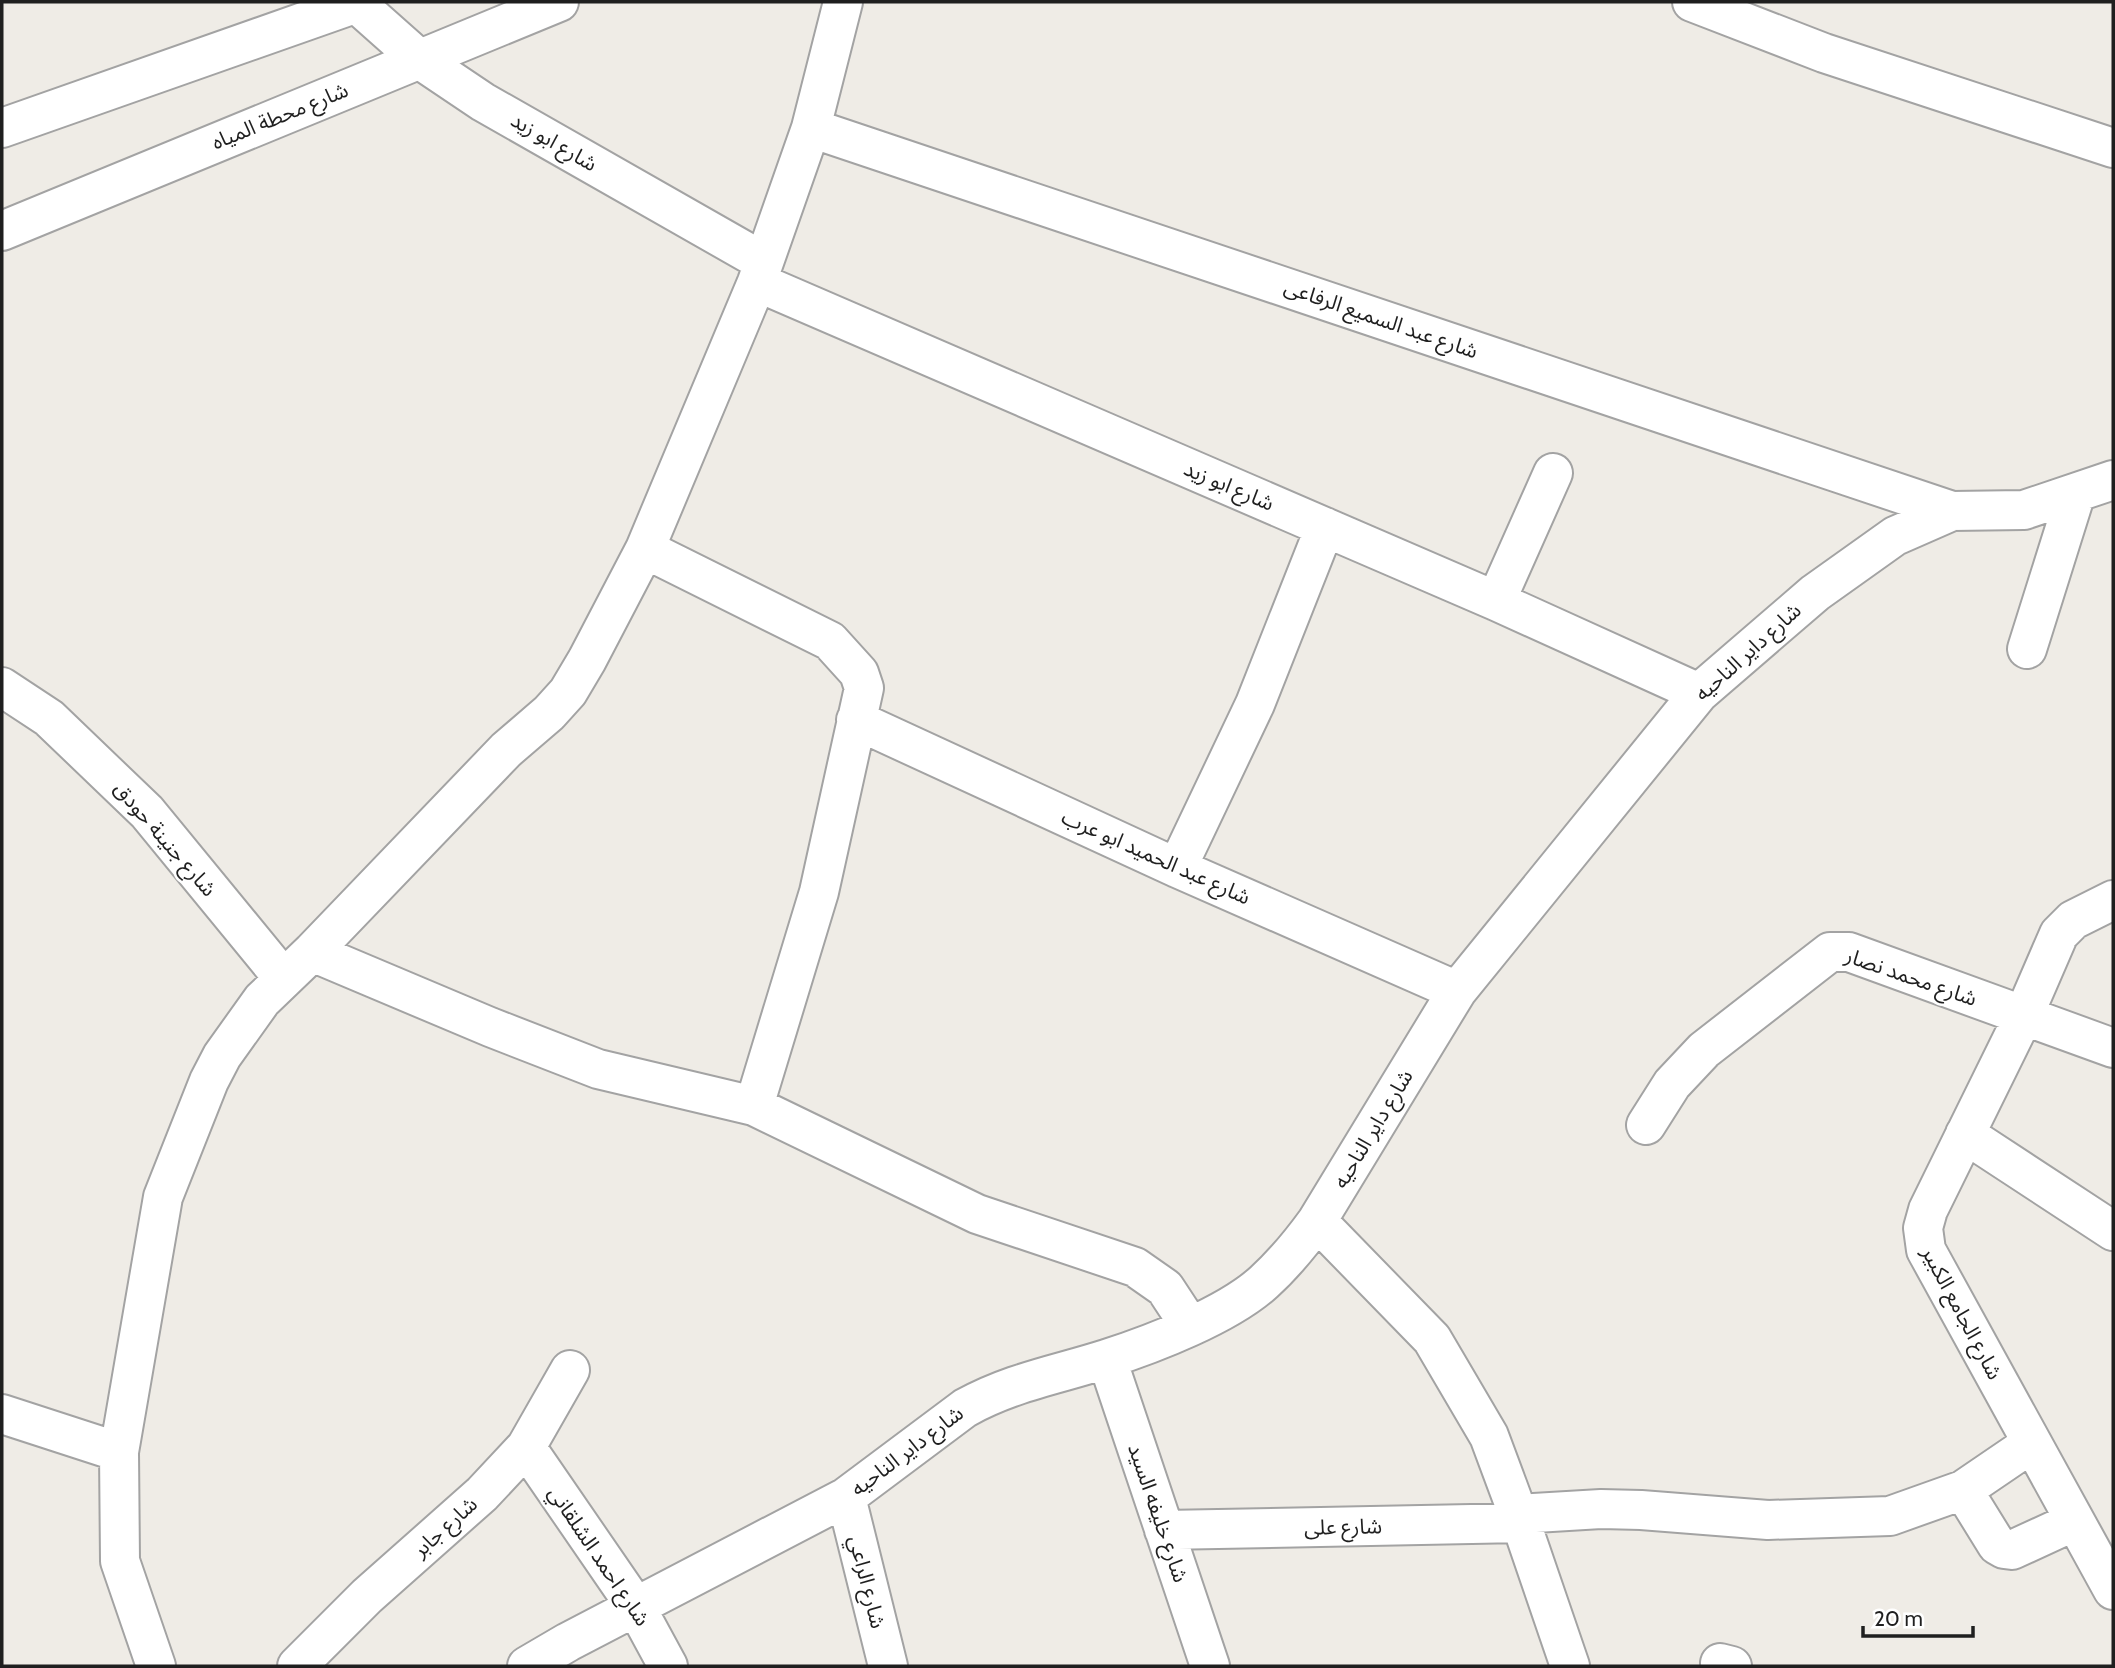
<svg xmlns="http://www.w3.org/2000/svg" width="2115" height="1668" viewBox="0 0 2115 1668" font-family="Cabin,'Noto Sans Arabic',sans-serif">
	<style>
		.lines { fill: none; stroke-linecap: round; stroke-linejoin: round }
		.minor-casing { stroke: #a3a3a3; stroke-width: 42 }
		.tertiary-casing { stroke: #a3a3a3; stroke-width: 42 }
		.minor { stroke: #fff; stroke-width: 38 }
		.tertiary { stroke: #fff; stroke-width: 38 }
		.labels { text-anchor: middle; stroke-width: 5; stroke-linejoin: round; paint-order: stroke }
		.street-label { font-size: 21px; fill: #1f1f1f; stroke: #fff }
	</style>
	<rect width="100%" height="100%" fill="#efece6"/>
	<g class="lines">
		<g class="minor-casing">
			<path id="minor" d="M1692,2L1824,53L2113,148
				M356,3L419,59L483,102L764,262
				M811,128L1952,511
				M757,282L1496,601L1699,693
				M645,549L830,641L859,673L864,688L819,892L754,1106
				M1496,601L1553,473
				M2027,649L2076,493
				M2,687L49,718L147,812L284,979
				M856,720L1177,868L1457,991
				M1177,868L1255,704L1325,527
				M2113,900L2073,920L2059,934L2023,1017L1928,1210L1923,1228L1926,1250L2113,1590
				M312,952L490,1027L598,1069L754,1106L977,1214L1135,1267L1165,1288L1190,1326
				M1646,1125L1672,1084L1704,1050L1830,952H1849L2113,1048
				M1965,1134L2113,1231
				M1317,1221L1432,1339L1489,1436L1518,1514L1570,1666
				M1107,1359L1210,1666
				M2,1414L119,1452
				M526,1447L636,1607L668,1666
				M1963,1490L1997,1545L2004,1549L2012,1550L2075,1521
				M846,1497L888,1666
				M1518,1514L1601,1509L1641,1510L1768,1520L1890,1516L1963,1490L2032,1443
				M1164,1530L1522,1523
				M1720,1663L1732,1666
				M156,1666L120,1561L119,1452L163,1197L209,1081L222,1056L262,1000L312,952L506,750L549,713L568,692L587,660L645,549L757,282L811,128L843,2
				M297,1666L367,1596L482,1494L526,1447L570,1370
				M527,1666L568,1642L846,1497L965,1408C1012,1382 1056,1375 1106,1359C1153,1344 1228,1315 1264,1282C1285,1263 1301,1243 1317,1221L1457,991L1699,693L1815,593L1895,536L1952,511L2024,510L2113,480"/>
		</g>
		<g class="tertiary-casing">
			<path id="tertiary" d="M2,128L360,2
				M2,231L559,2"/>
		</g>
		<use href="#minor" class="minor"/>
		<use href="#tertiary" class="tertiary"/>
	</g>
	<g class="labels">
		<g class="street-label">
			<text transform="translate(280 116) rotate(-22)" y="7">شارع محطة المياه</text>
			<text transform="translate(554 142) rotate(30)" y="7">شارع ابو زيد</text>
			<text transform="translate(1381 319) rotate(19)" y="7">شارع عبد السميع الرفاعى</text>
			<text transform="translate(1229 486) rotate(23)" y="7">شارع ابو زيد</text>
			<text transform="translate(1748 652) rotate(-42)" y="7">شارع داير الناحيه</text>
			<text transform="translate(165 839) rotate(49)" y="7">شارع جنينة حودق</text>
			<text transform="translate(1156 857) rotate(24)" y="7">شارع عبد الحميد ابو عرب</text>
			<text transform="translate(1911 977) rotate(19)" y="7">شارع محمد نصار</text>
			<text transform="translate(1373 1129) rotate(-59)" y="7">شارع داير الناحيه</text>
			<text transform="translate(1962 1313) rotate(62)" y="7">شارع الجامع الكبير</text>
			<text transform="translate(907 1451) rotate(-37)" y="7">شارع داير الناحيه</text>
			<text transform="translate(1158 1513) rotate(71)" y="7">شارع خليفه السيد</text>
			<text transform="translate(445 1527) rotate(-42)" y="7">شارع جابر</text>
			<text transform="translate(1343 1527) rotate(-1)" y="7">شارع على</text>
			<text transform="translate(599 1556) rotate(56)" y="7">شارع احمد الشلقاني</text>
			<text transform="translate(867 1582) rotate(76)" y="7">شارع الراعي</text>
		</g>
	</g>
	<rect width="2115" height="1668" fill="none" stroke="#1f1f1f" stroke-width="7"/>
	<path d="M1863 1626v10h110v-10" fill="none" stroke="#1f1f1f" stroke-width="3.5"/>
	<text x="1874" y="1626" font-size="21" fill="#1f1f1f" stroke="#ffffff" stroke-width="5" paint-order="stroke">20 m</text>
</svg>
